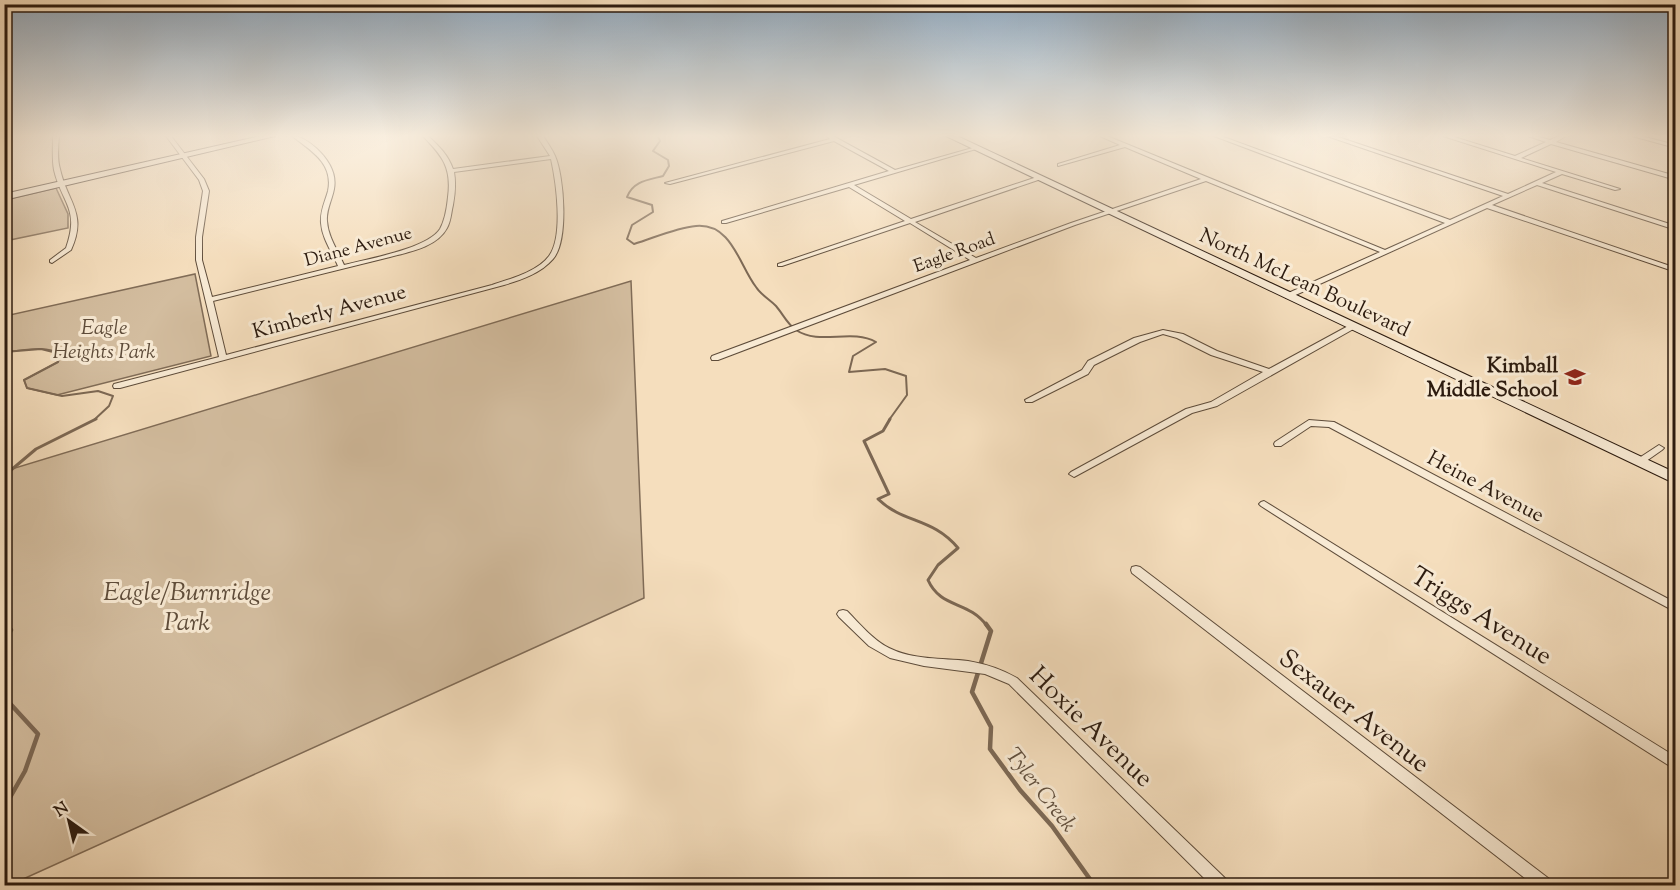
<svg xmlns="http://www.w3.org/2000/svg" width="1680" height="890" viewBox="0 0 1680 890" font-family="'Sorts Mill Goudy',serif">
	<style>
		.green { fill: #d3bd9f; stroke: #806c57; stroke-width: 1.5 }
		.lines { fill: none; stroke-linecap: round; stroke-linejoin: round }
		.stream-far2 { stroke: #7c6854; stroke-width: 2 }
		.stream-far1 { stroke: #7c6854; stroke-width: 3 }
		.stream { stroke: #7c6854; stroke-width: 4.5 }
		.street-casing { stroke: #5e4c3a; stroke-width: 2 }
		.secondary-casing { stroke: #2c1b0f; stroke-width: 2 }
		.street { fill: #f8ead4; fill-rule: evenodd }
		.secondary { fill: #f8ead4; fill-rule: evenodd }
		.labels { text-anchor: middle; stroke-width: 6; stroke-linejoin: round; paint-order: stroke }
		.far-street-label { font-size: 18px; fill: #2c1b0f; stroke: #f8ead4 }
		.street-label { font-size: 21px; fill: #2c1b0f; stroke: #f8ead4 }
		.park-label { font-size: 21px; font-style: italic; fill: #5e4c3a; stroke: #f8ead4 }
		.poi-label { font-size: 21px; font-weight: bold; fill: #2c1b0f; stroke: #f8ead4; text-anchor: end }
		.water-label { font-size: 22px; font-style: italic; fill: #614f3d; stroke: #f8ead4 }
		.near-park-label { font-size: 26px; font-style: italic; fill: #5e4c3a; stroke: #f8ead4 }
		.near-street-label { font-size: 26px; fill: #2c1b0f; stroke: #f8ead4 }
	</style>
	<rect width="100%" height="100%" fill="#f5debd"/>
	<filter id="stains"><feTurbulence type="fractalNoise" baseFrequency=".00333" numOctaves="4"/><feColorMatrix values="0 0 0 0 .2 0 0 0 0 .09 0 0 0 0 .02 0 0 0 .5 -.17"/></filter>
	<radialGradient id="worn" r=".72"><stop offset=".6" stop-color="#630" stop-opacity="0"/><stop offset="1" stop-color="#630" stop-opacity=".3"/></radialGradient>
	<path class="green" d="M56,188L68,214V228L5,241V200Z
		M195,274L211,356L57,395L27,388L24,380L58,362L60,354C45,344 22,351 5,352V316Z
		M631,281L644,598L10,885H5V471Z"/>
	<g class="lines">
		<path class="stream-far2" d="M658,136L660,141L653,151L668,160L669,166L663,176C648,180 633,181 627,197L652,205L653,212L632,225L627,239L634,244C654,238 675,228 696,226C732,223 739,265 756,287C761,295 769,299 776,306C783,314 787,324 796,330C820,346 851,328 876,342L853,356L849,372L885,369L906,376L907,395L889,420
			M4,352L41,349L61,354L58,362L24,380L27,388L62,396L98,391L113,396L109,406L94,420"/>
		<path class="stream-far1" d="M890,419L883,431L864,441L889,494L878,499C904,524 932,517 958,548L938,565L928,580C941,609 968,600 987,626
			M4,476L36,449L96,419
			M4,621L8,626"/>
		<path class="stream" d="M986,624L991,631L972,692L991,727L990,749L1020,790L1052,826L1092,882L1091,886
			M4,643L11,630L6,624
			M4,697L38,734L25,771L4,808"/>
		<g class="street-casing">
			<path id="street" d="M53,136H59C58,147 57,159 60,169C67,202 88,213 71,250L52,263L50,262V260L66,248C80,208 62,204 54,170C52,159 53,147 53,136Z
				M166,136H171L204,179L209,191L202,237V260L212,297L338,266C332,252 322,238 321,223C320,211 325,202 328,191C334,163 310,150 292,136C301,136 309,142 316,148C328,159 337,173 334,189C332,200 326,210 327,221C328,237 338,251 344,265C367,259 427,249 440,229C445,220 447,207 448,197C452,167 442,156 423,136H428C439,146 448,155 453,169L550,156L537,136H543C547,142 552,149 555,156C564,176 569,241 553,259C541,273 521,280 504,285L120,388H114L113,386L114,384L219,357L196,260V237L203,191L199,180ZM551,159C556,181 564,236 549,256C537,272 510,279 492,285L226,355L213,301L390,257C409,252 437,247 447,228C451,221 451,213 453,205C455,194 456,183 454,172Z
				M827,136H833L895,170L976,147V149L854,185L911,219L1037,177H1041V179L915,222L976,258L1071,223L1201,179L1125,147L1058,166V164L1120,145L1100,136H1107L1385,250L1445,223L1214,136H1221L1450,220L1503,196L1327,136H1335L1508,194L1556,172L1443,136H1451L1515,156L1546,142L1528,136H1536L1550,140L1559,136H1566L1556,142L1676,176V180L1551,144L1521,158L1620,189L1615,190L1562,174L1542,183L1676,226V230L1537,185L1492,205L1676,268V272L1487,208L1289,298H1286V294L1380,252L1206,181L1075,225L718,360H712L711,358L712,356L970,260L910,223L782,266H778V264L905,221L849,187L726,223H722V221L889,171L834,141L670,184L665,183L830,139Z
				M1632,136H1641L1676,145V148Z
				M1350,325H1353L1357,327L1217,406L1192,413L1074,477L1069,474L1071,472L1186,409L1211,402L1263,372L1211,355L1177,338L1163,334L1140,342L1094,365L1088,374L1032,402H1026L1025,400L1082,370L1088,361L1134,338L1163,330L1183,334L1217,351L1269,369Z
				M1309,420L1334,422L1676,603V612L1329,427L1311,426L1281,446H1275L1274,444L1275,442Z
				M1659,445L1664,448L1662,450L1642,464H1636L1634,462L1636,460Z
				M1264,501L1676,757V770L1261,506L1259,504L1261,502Z
				M1136,566L1140,567L1552,881L1554,886H1535L1132,573L1131,570L1132,567Z
				M843,610L847,611C860,624 873,640 889,648C913,660 942,658 968,661C986,664 1001,669 1017,678L1228,881L1230,886H1212L1009,684L985,674L924,666L890,658L869,646L839,617L837,614L839,611Z"/>
		</g>
		<g class="secondary-casing">
			<path id="secondary" d="M260,136H275L4,200V194Z
				M946,136H957L1676,473V484Z"/>
		</g>
		<use href="#street" class="street"/>
		<use href="#secondary" class="secondary"/>
	</g>
	<linearGradient id="sky" x2="0" y2="1"><stop stop-color="#92aabf"/><stop offset="0.52" stop-color="#faf0e1"/><stop offset="1" stop-color="#faf0e1" stop-opacity="0"/></linearGradient>
	<rect width="1680" height="261" fill="url(#sky)"/>
	<defs>
		<g id="school-bare" transform="scale(1.62)"><path d="M0-5L7-2L0 1L-7-2ZM-4 1L0 2.5L4 1V4Q0 6-4 4Z" fill="#8f2418" stroke="#f8ead4" stroke-width="2.5" paint-order="stroke"/></g>
	</defs>
	<g fill-rule="evenodd">
		<use href="#school-bare" x="1575" y="377"/>
	</g>
	<g class="labels">
		<g class="far-street-label">
			<text transform="translate(358 246) rotate(-15)" y="6">Diane Avenue</text>
			<text transform="translate(954 252) rotate(-20)" y="6">Eagle Road</text>
		</g>
		<g class="street-label">
			<text transform="translate(1305 282) rotate(25)" y="7">North McLean Boulevard</text>
			<text transform="translate(329 311) rotate(-15)" y="7">Kimberly Avenue</text>
			<text transform="translate(1486 486) rotate(28)" y="7">Heine Avenue</text>
		</g>
		<g class="park-label">
			<text x="104" y="334">Eagle<tspan x="104" dy="24">Heights Park</tspan></text>
		</g>
		<g class="poi-label">
			<text x="1558" y="372">Kimball<tspan x="1558" dy="24">Middle School</tspan></text>
		</g>
		<g class="water-label">
			<text transform="translate(1042 789) rotate(52)" y="8">Tyler Creek</text>
		</g>
		<g class="near-park-label">
			<text x="187" y="600">Eagle/Burnridge<tspan x="187" dy="30">Park</tspan></text>
		</g>
		<g class="near-street-label">
			<text transform="translate(1482 615) rotate(32)" y="9">Triggs Avenue</text>
			<text transform="translate(1355 710) rotate(38)" y="9">Sexauer Avenue</text>
			<text transform="translate(1092 726) rotate(44)" y="9">Hoxie Avenue</text>
		</g>
	</g>
	<rect width="1680" height="890" fill="none" stroke="#f5debd" stroke-width="24"/>
	<rect x="6" y="6" width="1668" height="878" fill="none" stroke="#2c1b0f" stroke-width="3"/>
	<rect x="12" y="12" width="1656" height="866" fill="none" stroke="#2c1b0f" stroke-width="1.5"/>
	<g transform="translate(69 821) rotate(326)" stroke="#f8ead4" stroke-width="4.5" paint-order="stroke">
	<path d="M0-4.5L10 22L0 15L-10 22Z" fill="#2c1b0f"/>
	<text y="-9" font-size="16" font-weight="bold" text-anchor="middle" fill="#2c1b0f">N</text>
	</g>
	<rect width="100%" height="100%" filter="url(#stains)"/>
	<rect width="100%" height="100%" fill="url(#worn)"/>
</svg>
